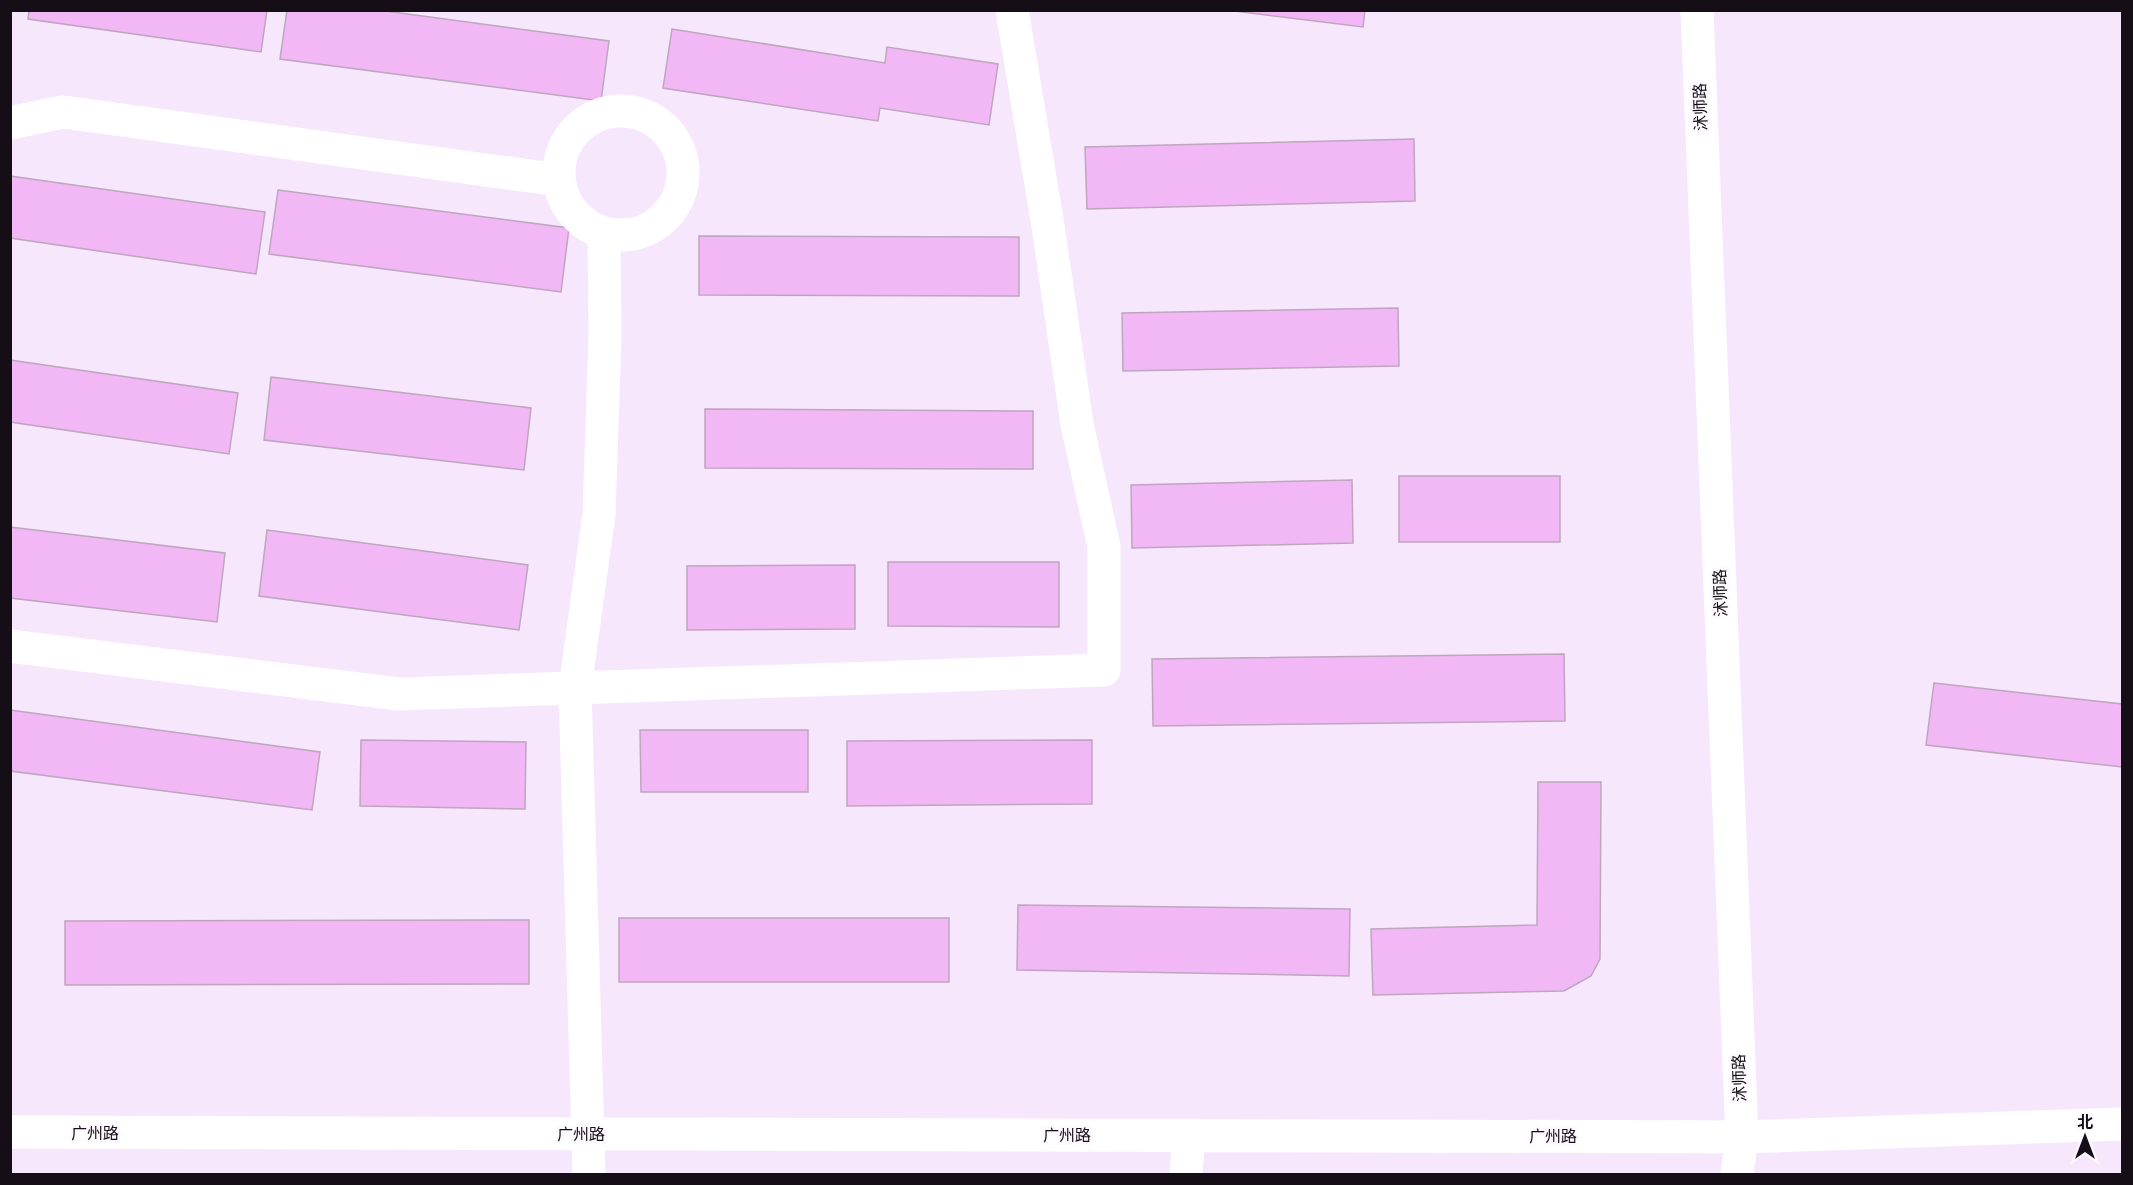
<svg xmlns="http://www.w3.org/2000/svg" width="2133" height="1185" viewBox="0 0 2133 1185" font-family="'Golos Text','Noto Sans SC',sans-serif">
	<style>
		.building { fill: #f2b8f5; stroke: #bda6be; stroke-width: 1.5 }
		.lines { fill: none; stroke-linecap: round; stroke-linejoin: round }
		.minor { stroke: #fff; stroke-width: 33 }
		.labels { text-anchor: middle; stroke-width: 6; stroke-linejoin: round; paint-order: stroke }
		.street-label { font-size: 16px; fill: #150e17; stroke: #fdf9fe }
	</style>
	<rect width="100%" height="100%" fill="#f7e7fd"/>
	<path class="building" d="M29,10H267L261,52L28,19Z
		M287,10H378L609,41L601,101L280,59Z
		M1226,10H1365L1363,27Z
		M672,29L885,63L887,47L998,64L989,125L880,108L878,121L663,88Z
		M1414,139L1415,201L1087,209L1085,147Z
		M10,176L265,212L256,274L10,238Z
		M278,190L569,228L561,292L269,254Z
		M699,236L1019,237V296L699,295Z
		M1398,308L1399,366L1123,371L1122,313Z
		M10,360L238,393L229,454L10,422Z
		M271,377L531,408L524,470L264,440Z
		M705,409L1033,411V469L705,468Z
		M1399,476H1560V542H1399Z
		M1352,480L1353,543L1132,548L1131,485Z
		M10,527L225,553L217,622L10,598Z
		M267,530L528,565L519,630L259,596Z
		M888,562H1059V627L888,626Z
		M855,565V629L687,630V566Z
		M1564,654L1565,721L1153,726L1152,659Z
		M1934,683L2122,704V767L1926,745Z
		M10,710L320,752L312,810L10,771Z
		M640,730H808V792H641Z
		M361,740L526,742L525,809L360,806Z
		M1092,740V804L847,806V741Z
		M1538,782H1601L1600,959L1591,976L1564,991L1373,995L1371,929L1537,925Z
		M1018,905L1350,909L1349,976L1017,970Z
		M619,918H949V982H619Z
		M529,920V984L65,985V921Z"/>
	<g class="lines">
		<path class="minor" d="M1697,10L1742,1137L1737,1174
			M559 173a62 62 0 1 1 124 0a62 62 0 1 1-124 0Z
			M10,123L63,112L559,180
			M10,646L399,694L1104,670V547L1077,424L1048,226L1012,10
			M10,1132L1742,1137L2122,1124
			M589,1174L575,688L599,514L605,337L604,233
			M1186,1174L1189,1136"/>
	</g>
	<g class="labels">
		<g class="street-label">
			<text transform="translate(1700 107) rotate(-92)" y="6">沭师路</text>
			<text transform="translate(1720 593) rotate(-92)" y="6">沭师路</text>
			<text transform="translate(1739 1078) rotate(-92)" y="6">沭师路</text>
			<text x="95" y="1139">广州路</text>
			<text x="581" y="1140">广州路</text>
			<text x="1067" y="1141">广州路</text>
			<text x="1553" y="1142">广州路</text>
		</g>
	</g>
	<rect width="2133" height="1185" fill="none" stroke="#150e17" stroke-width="24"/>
	<g transform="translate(2085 1137)" stroke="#fdf9fe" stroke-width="4.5" paint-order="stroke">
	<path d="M0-4.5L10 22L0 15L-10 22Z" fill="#150e17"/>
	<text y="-9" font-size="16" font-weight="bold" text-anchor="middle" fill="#150e17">北</text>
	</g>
</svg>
